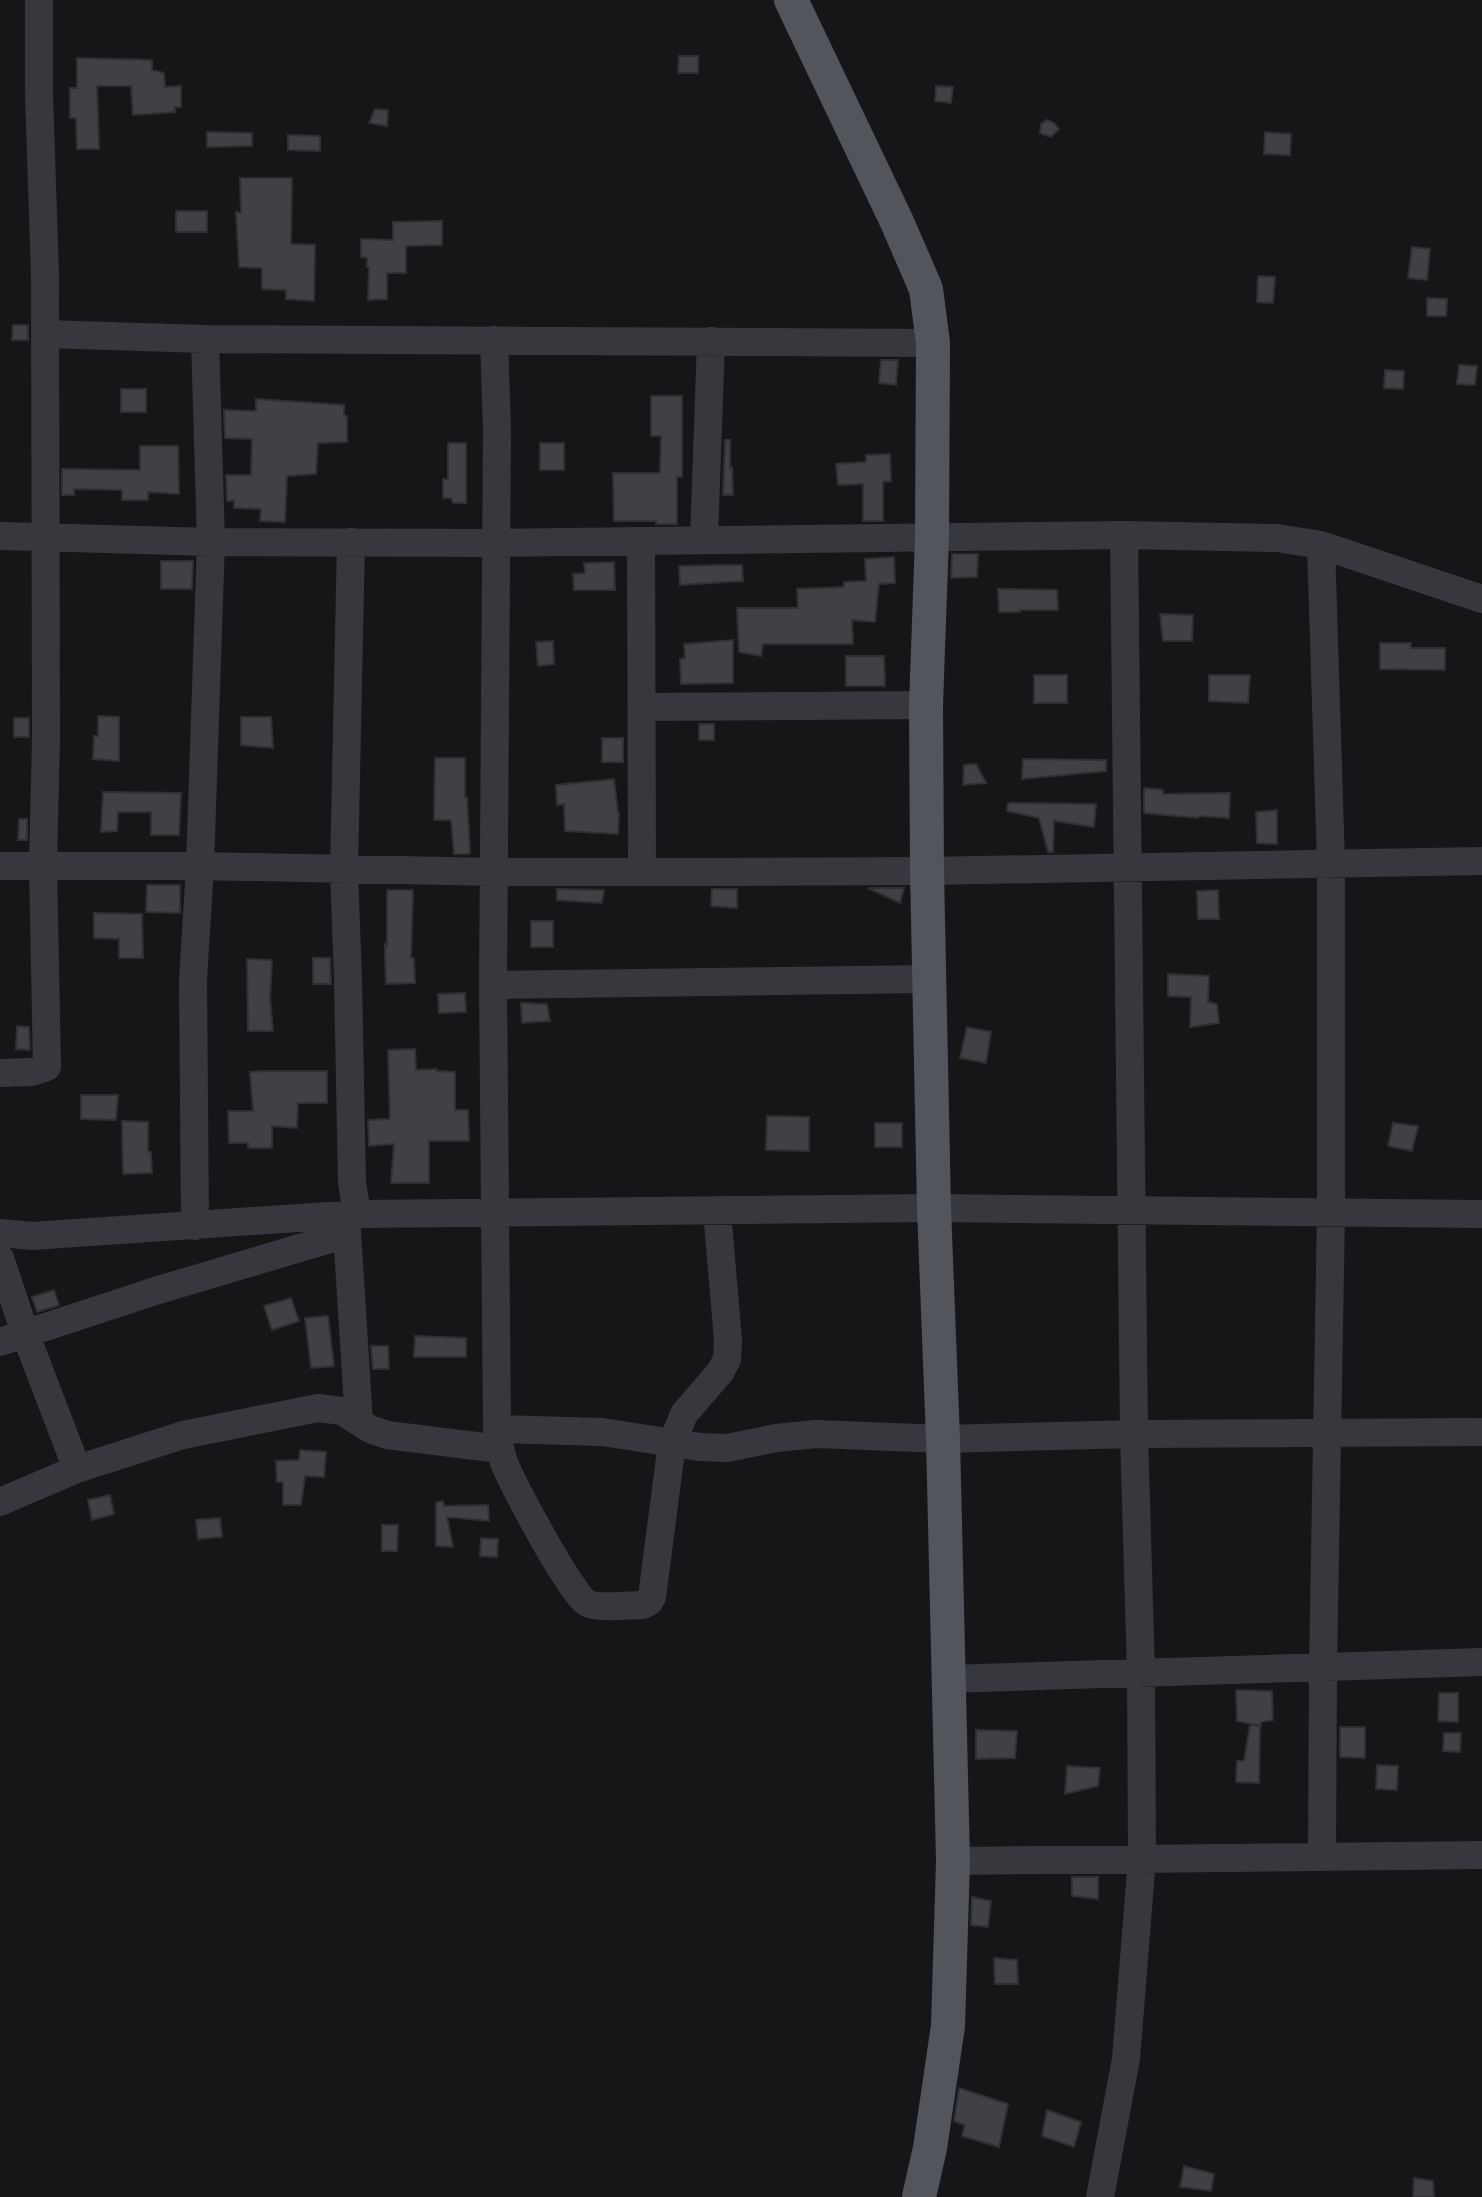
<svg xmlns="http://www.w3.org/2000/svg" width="1482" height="2197" viewBox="0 0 1482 2197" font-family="'Work Sans',sans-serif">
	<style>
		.building { fill: #404145; stroke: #303034; stroke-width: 2 }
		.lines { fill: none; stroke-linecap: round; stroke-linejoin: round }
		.minor { stroke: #37383d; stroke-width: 28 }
		.major { stroke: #53555c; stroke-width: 34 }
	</style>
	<rect width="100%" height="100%" fill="#161618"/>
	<path class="building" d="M679,56H698V73H678Z
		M77,58L152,60V70L164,73L165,87L181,86V107H175V112L133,115L131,86H97L99,149H77L76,118H70V88H77Z
		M936,86L953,87L951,103L935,101Z
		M375,109L388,110L387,126L369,123Z
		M1047,120L1054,123L1059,129L1051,137L1040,133L1041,124Z
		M207,132L252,133V146L207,147Z
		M1265,132L1291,134L1290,155L1264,154Z
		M288,135L320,136V151L288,150Z
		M240,178H292L291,244L315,245L314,301L286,299V290L262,289V268L239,267L236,212L241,213Z
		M176,211H207V232H176Z
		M442,221V245L406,246V273H387V299L368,300L369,267H367V258L361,257V239L393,240V222Z
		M1412,247L1430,249L1427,280L1408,278Z
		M1258,276L1275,277L1273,303L1257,302Z
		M1427,298L1447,299L1446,316H1427Z
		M13,325H28V340H12Z
		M881,360H898L896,385L879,383Z
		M1459,365L1477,366L1475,385L1457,384Z
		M1385,370L1404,371L1403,389L1384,388Z
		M121,389H146V412H121Z
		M651,396H682V477H677V524H656V521H614L613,473H660L661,436H651Z
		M256,399L344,405V416H347V442L318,443L316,474L287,476L285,522L260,521L261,509L234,508V501H227L226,475H251L252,439L225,438L224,410L256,411Z
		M725,440H730V468L732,467L733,495H723Z
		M448,443H466V503H453L451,498H443V479H448Z
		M540,443H564V470H540Z
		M140,446H178L179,494L148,492V500H122V490L74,489V495H62V469L140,470Z
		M890,454L891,481L883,482V521H863V484L838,485L836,464L866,462V455Z
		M952,554H978L977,577L951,578Z
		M894,557L895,583L879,584L875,622L852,620L853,644H763L761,656L739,652L737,608H798L797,589L844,587V582L866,581L865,559Z
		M161,561H193L192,589H161Z
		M614,562L615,590H574L573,574L585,573L584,563Z
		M731,565H742L743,581L680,585L679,566Z
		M998,589L1057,590L1058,610H1020V612H999Z
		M1160,614L1193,615L1192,641H1163Z
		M733,640V683L681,684L680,659L685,658L684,644Z
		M553,641L554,664L538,666L536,642Z
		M1380,643H1411V648H1445V670L1380,669Z
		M846,656H884L885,686H846Z
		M1034,675H1067V703H1034Z
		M1209,675H1250L1248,703L1209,701Z
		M98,716L119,717V761L93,759L94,736H98Z
		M241,717H271L273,748L241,745Z
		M14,718H29V737H14Z
		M699,724H714V740H699Z
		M602,738H623V762H602Z
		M435,758H465V798H467L470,852L468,854H454L451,820H434Z
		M1023,759L1106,760V771L1022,779Z
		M976,764L986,783L963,785L964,765Z
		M614,779L618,813H619L618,834L565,831L564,804L557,805L556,785Z
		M1144,788L1163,790V794L1230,793L1229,818L1199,816L1198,818L1144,813Z
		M103,792L181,793L179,835H151V812H118L117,831L101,832Z
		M1008,803L1096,804L1094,827L1054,821L1053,852H1048L1039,818L1007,811Z
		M1277,810V844L1257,843L1256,812Z
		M19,819H27V840H18Z
		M147,885H180V913L146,912Z
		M868,888H904L900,903Z
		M557,889L604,890L602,903L557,900Z
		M712,889H737V908L711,906Z
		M387,890H413L411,958H414L415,983L386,984L385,955V944L387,945Z
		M1218,890L1219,919H1198L1197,891Z
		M94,913L142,914L143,958H119V939L94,938Z
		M531,921H553V947H531Z
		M313,958H330L331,984H313Z
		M247,959L272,960L270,999L273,1031H248Z
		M1168,974L1209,976L1208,1002L1217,1004L1219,1023L1190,1027L1191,997L1168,996Z
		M465,993L466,1012L439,1013L438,994Z
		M521,1003L547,1004L550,1021L522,1023Z
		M17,1026L29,1027L30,1050L16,1049Z
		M967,1027L991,1032L986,1063L960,1058Z
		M415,1049L416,1070L437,1069V1071L455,1072V1110H468L469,1141H429V1183H391L394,1144L369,1146L368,1120L390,1119L388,1050Z
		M267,1071H327V1103H298L297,1128L272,1126V1148H248V1143H229L228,1111H253L250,1072Z
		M81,1095H118L116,1120L81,1119Z
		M767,1116L809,1117V1151L766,1150Z
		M122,1121L148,1122V1152H151L152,1173L123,1174Z
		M875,1123H902V1147H875Z
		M1393,1123L1418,1126L1412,1151L1388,1146Z
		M54,1290L59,1305L37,1312L32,1297Z
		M291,1298L299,1321L272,1330L264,1306Z
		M328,1316L334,1366L311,1368L305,1318Z
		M415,1336L466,1338V1357H414Z
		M371,1346H388L389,1369H373Z
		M300,1450L326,1452L324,1477L305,1476L301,1505H283V1482H277L276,1461L299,1460Z
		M110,1495L114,1514L92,1520L88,1500Z
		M443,1501L444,1506L488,1505L489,1521L447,1517L453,1547L436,1546V1502Z
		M220,1518L222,1537L198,1539L196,1520Z
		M382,1525H398L397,1551H382Z
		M481,1538L498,1539L497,1557L480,1556Z
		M1236,1690L1272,1691L1273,1720L1261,1722V1726L1237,1721Z
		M1439,1693H1458V1722L1438,1721Z
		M1250,1725L1260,1726L1259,1783L1236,1782L1237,1761H1244Z
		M1340,1727H1365V1758L1340,1757Z
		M976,1730L1017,1731L1015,1758L976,1759Z
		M1444,1733H1461L1460,1752L1443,1751Z
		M1377,1765L1398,1766L1397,1790L1376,1789Z
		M1067,1766L1100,1768L1098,1786L1065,1794Z
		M1072,1877H1098V1899L1072,1896Z
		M972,1897L991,1901L988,1927L971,1925Z
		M994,1958L1017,1960L1018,1984H995Z
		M959,2088L1008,2104L999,2147L962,2136L965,2125L954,2121Z
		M1047,2110L1081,2122L1074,2147L1042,2136Z
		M1184,2166L1214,2174L1211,2191L1180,2187Z
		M1414,2178L1433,2181L1434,2197H1413Z"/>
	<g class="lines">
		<path class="minor" d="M45,334L205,339L933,343
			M494,340L497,430L493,985L497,1429C499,1441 500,1453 505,1465C515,1488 570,1593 587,1603C598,1609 629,1605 643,1605L649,1602L652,1597L672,1443L684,1414L721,1371L727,1359L728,1340L717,1211
			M0,536L211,542L496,543L1124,535L1277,538L1321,545L1482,599
			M704,540L711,341
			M641,541L642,872
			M351,542L344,870L348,979L352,1182L357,1214
			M1321,545L1331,863V1212L1323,1668L1322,1857
			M642,707L926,705
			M0,866H200L494,872H709L927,871L1482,861
			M493,985L931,979
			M0,1073L32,1072L47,1067L43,865L46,739L45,276L39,93V0
			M346,1216L359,1422
			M195,1226L193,980L200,866L211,542L205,339
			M0,1233L32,1236L357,1214L934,1208L1482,1214
			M0,1258L25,1333L77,1469
			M0,1342L155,1291L347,1234
			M497,1429L602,1432L700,1447L727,1448L776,1438L816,1434L943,1439L1134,1434L1482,1432
			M0,1502L77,1469L183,1435L318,1408L342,1411L370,1429L387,1435L500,1449
			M949,1679L1482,1662
			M953,1861L1482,1855
			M1100,2197L1126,2059L1142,1858L1141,1672L1134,1434L1124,535"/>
		<path class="major" d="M791,0L897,222L926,289L933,343L932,537L926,705L927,871L934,1208L943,1439L953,1861L948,2026L930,2148L919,2197"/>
	</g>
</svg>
